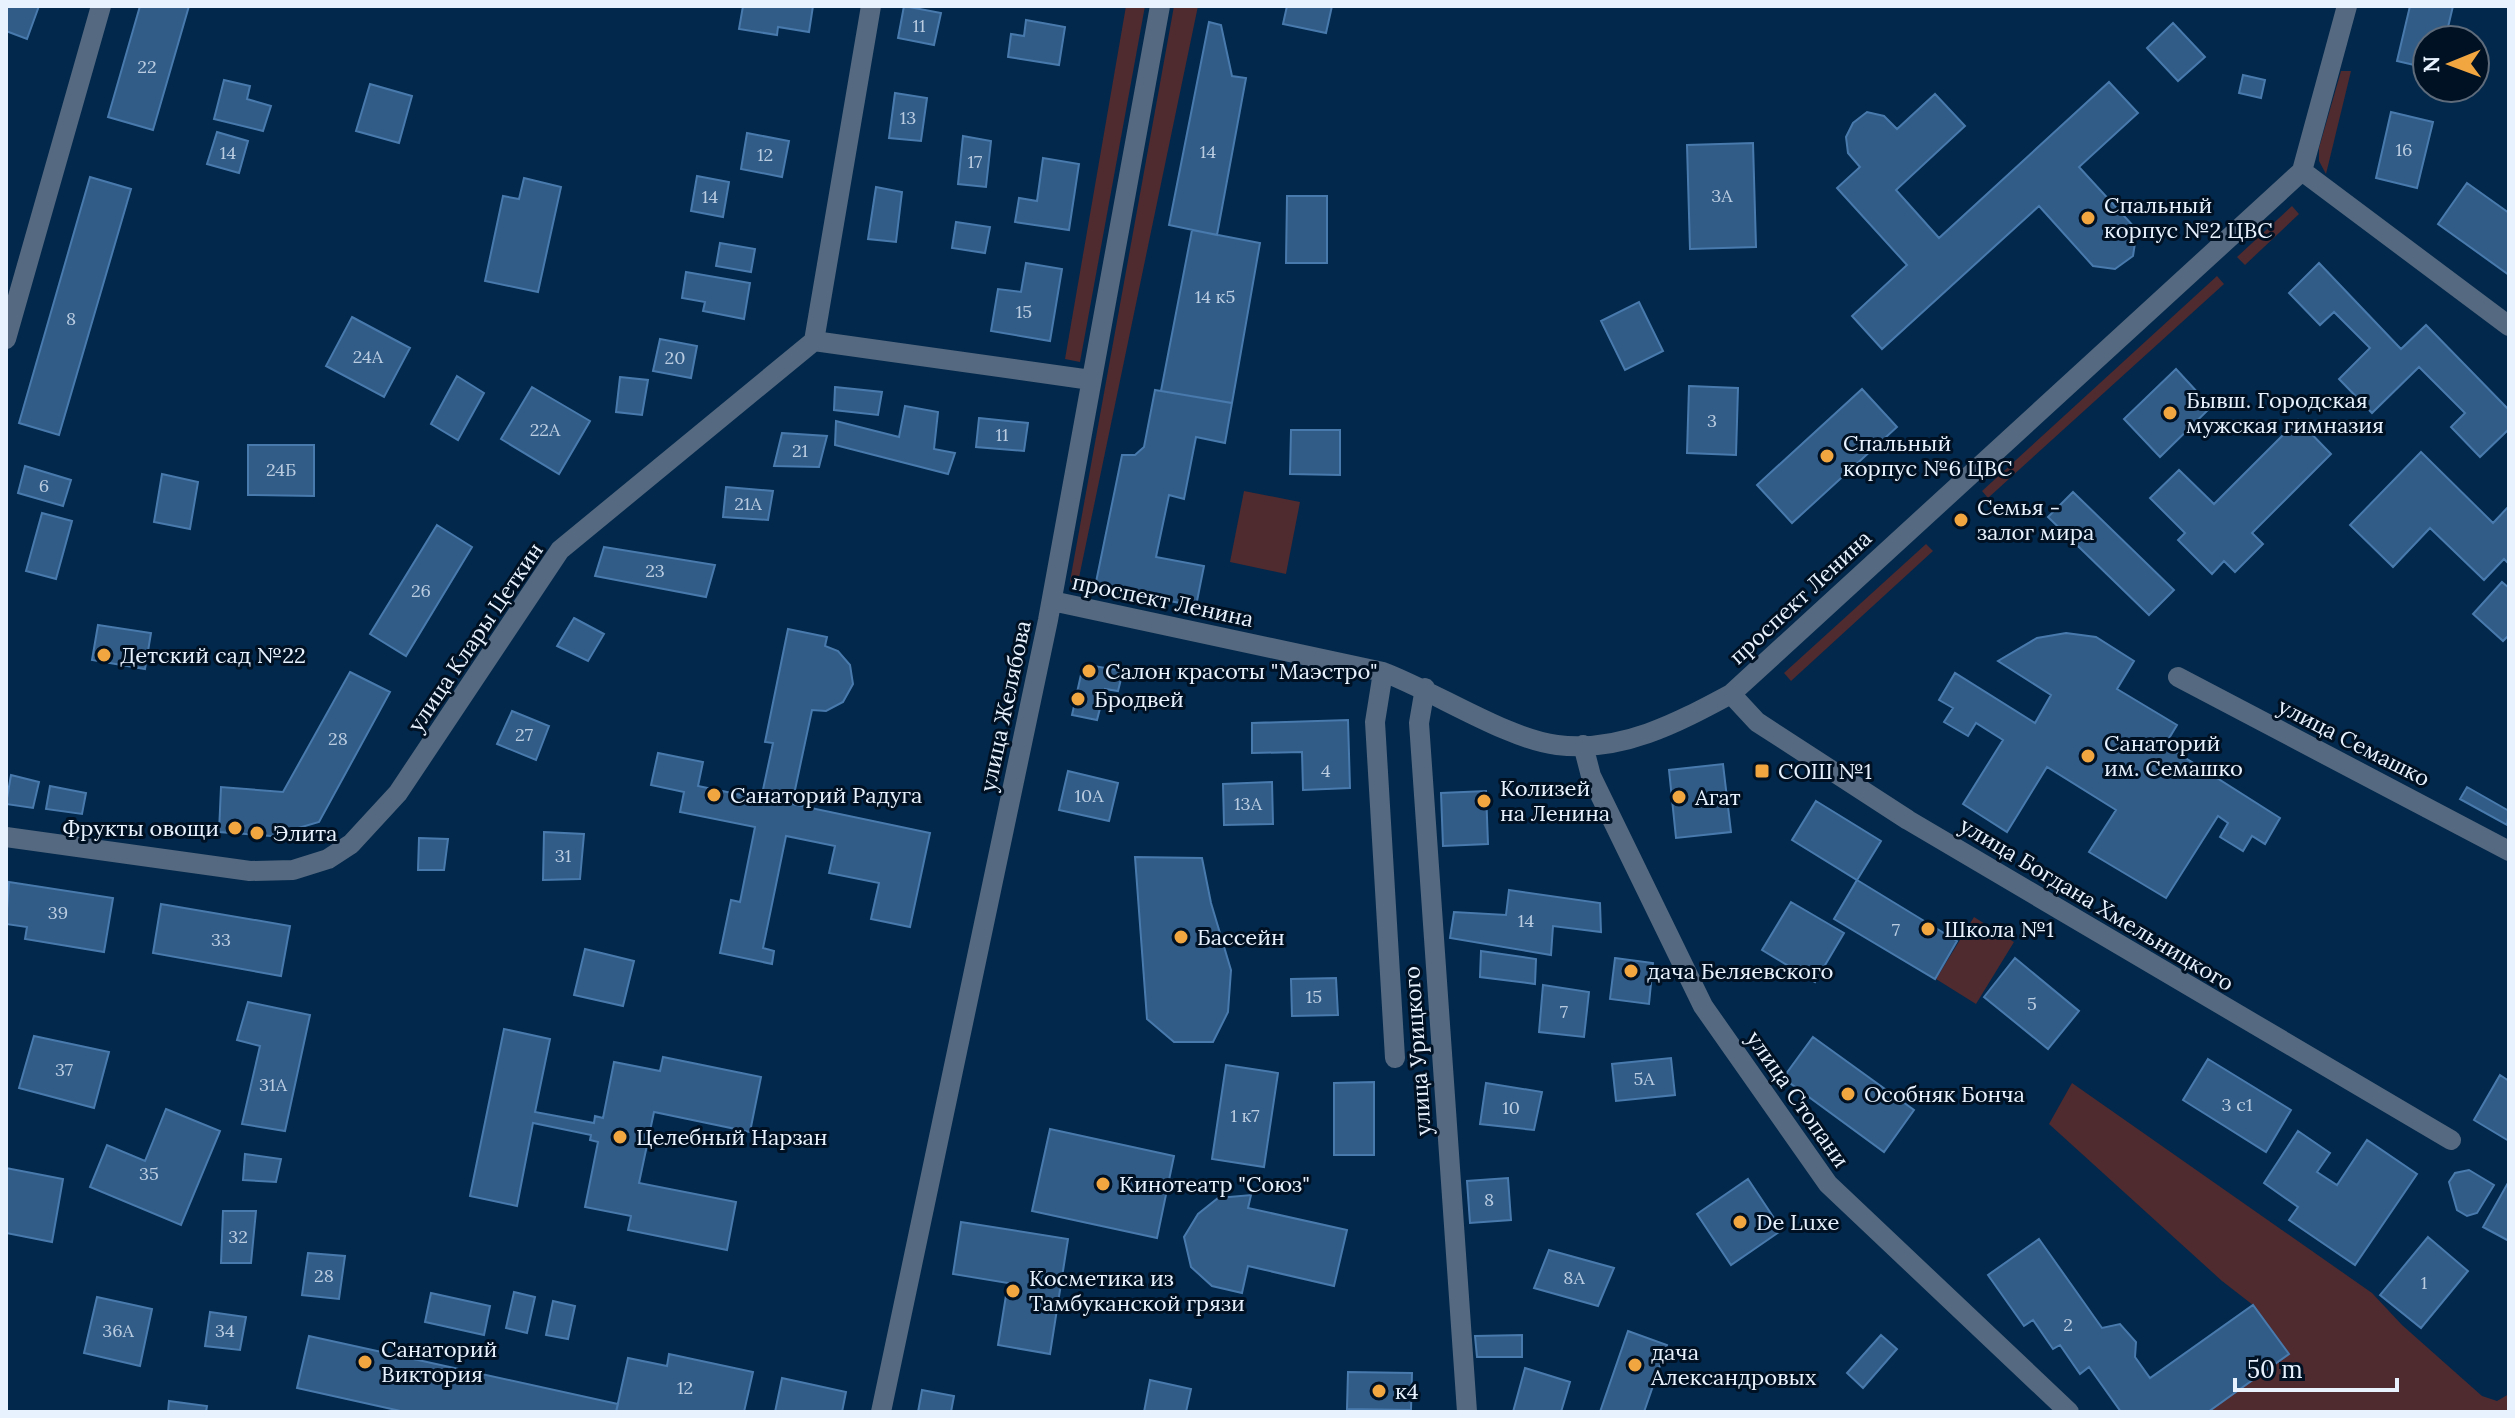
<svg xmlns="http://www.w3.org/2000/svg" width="2515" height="1418" viewBox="0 0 2515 1418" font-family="Lora,serif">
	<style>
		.green { fill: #4f2a2f }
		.building { fill: #315c88; stroke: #497aad; stroke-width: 2 }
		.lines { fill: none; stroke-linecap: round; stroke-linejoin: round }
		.minor { stroke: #556980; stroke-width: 20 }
		.poi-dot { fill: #f1a63f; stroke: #011124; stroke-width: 3 }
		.labels { text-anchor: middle; stroke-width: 6; stroke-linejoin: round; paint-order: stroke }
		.number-label { font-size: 18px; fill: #bacce0 }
		.poi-label { font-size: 22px; fill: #e8f2fe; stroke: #011124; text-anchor: start }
		.street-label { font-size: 22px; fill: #e8f2fe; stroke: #011124 }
	</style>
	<rect width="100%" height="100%" fill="#02284b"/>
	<path class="green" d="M1126,6H1145L1080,362L1065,359Z
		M1174,6H1198L1076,592L1070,581Z
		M2341,71H2351L2326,174L2319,161V148Z
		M2292,206L2299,214L2245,265L2237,257Z
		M2217,276L2224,284L1988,498L1982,491Z
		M1244,491L1300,502L1286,574L1230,562Z
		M1926,544L1933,551L1791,681L1784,673Z
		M1974,917L2014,942L1976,1004L1936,979Z
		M2072,1083L2372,1293L2402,1325L2482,1396L2497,1401L2509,1394V1412H2208L2288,1354L2253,1305L2222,1281L2049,1124Z"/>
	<path class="building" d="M6,6H39L27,39L6,31Z
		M140,6H189L153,130L108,117Z
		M743,6H813L809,32L778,27L777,35L739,29Z
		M904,6L941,13L934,45L898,38Z
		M1287,6H1332L1326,33L1283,24Z
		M2410,6H2453L2445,40H2427V68L2397,61Z
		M1026,20L1065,27L1059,65L1008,57L1011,34L1024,36Z
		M1209,22L1221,25L1232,76L1246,78L1217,235L1169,225Z
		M2173,23L2205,57L2178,81L2147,48Z
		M2243,75L2265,80L2261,98L2239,93Z
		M224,80L250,86L247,99L271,106L263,131L214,119Z
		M2109,82L2138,113L2079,167L2137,230L2133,256L2115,269L2093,266L2039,206L1882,349L1852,316L1907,265L1837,188L1860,167L1848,153L1846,137L1853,123L1867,112L1884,116L1897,129L1935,94L1965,126L1896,190L1939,238Z
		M370,84L412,96L399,143L356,131Z
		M895,93L927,98L921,141L889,138Z
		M2391,112L2433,122L2417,188L2376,178Z
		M217,132L248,141L239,173L207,164Z
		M747,133L789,141L782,177L741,169Z
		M963,136L991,141L986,187L958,184Z
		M1753,143L1756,247L1690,249L1687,145Z
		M1043,158L1079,164L1069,230L1015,222L1019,198L1037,201Z
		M697,176L729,182L723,217L691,211Z
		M90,177L131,189L59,435L19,423Z
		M524,178L561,187L538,292L485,281L503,196L519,199Z
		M2467,183L2509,213V275L2438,224Z
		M876,187L902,192L896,242L868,239Z
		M1287,196H1327V263H1286Z
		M956,222L990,227L985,253L952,248Z
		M1192,230L1260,243L1232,403L1161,391Z
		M720,243L755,249L751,272L716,266Z
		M1026,263L1062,269L1050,341L991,331L998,289L1021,292Z
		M2319,263L2401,349L2426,325L2509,410V429L2480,457L2451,427L2465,413L2419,367L2372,413L2339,379L2370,348L2334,312L2320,325L2289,293Z
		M686,272L750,283L744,319L703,311L705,302L682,298Z
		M1639,302L1663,351L1625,370L1601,321Z
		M352,317L410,348L384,397L326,366Z
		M660,339L697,346L691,378L653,371Z
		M2176,369L2211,407L2160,457L2124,419Z
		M457,376L484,393L458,440L431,424Z
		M620,377L648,380L642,415L616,412Z
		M1689,386L1738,388L1736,455L1687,453Z
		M532,387L590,421L559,474L501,439Z
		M835,387L882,392L878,415L834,410Z
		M1862,389L1897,427L1792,523L1757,485Z
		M1155,390L1232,403L1225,443L1196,437L1184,499L1169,495L1156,557L1204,566L1196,606L1095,587L1122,455H1135L1144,447Z
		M905,406L938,412L934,449L955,453L948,474L835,445L836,421L899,437Z
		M979,418L1028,423L1024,451L976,447Z
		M2298,420L2331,454L2252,533L2263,544L2235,572L2224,561L2212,574L2178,540L2185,533L2150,498L2179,470L2214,504Z
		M1291,430H1340V475L1290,474Z
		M782,433L827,436L819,467L774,466Z
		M248,445H314V496L248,495Z
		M2421,452L2493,523L2509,506V564L2504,559L2484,580L2430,528L2393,567L2350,525Z
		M25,466L71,480L63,506L18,493Z
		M162,474L198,482L190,529L154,522Z
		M726,487L773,491L768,520L723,517Z
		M2073,492L2174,590L2149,615L2048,517Z
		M42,513L72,521L56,579L26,571Z
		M437,525L472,547L406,656L370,634Z
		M604,547L715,565L706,597L595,576Z
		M2502,582L2509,588V635L2503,641L2473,614Z
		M574,618L604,634L588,661L557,646Z
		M98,625L151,633L145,669L92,660Z
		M788,629L827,637L825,646L838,651L850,665L853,684L843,702L826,711L812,710L792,804L930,833L910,927L871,919L879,883L829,873L835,846L786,836L763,948L774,951L772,964L720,953L731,900L740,902L755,827L680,812L684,792L651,785L658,753L703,762L698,786L761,799L773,743L765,742Z
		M2066,633L2096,637L2134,661L2117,689L2177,725L2165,745L2280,818L2265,844L2252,836L2243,851L2220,837L2228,823L2218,816L2166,898L2089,852L2116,810L2047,767L2007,832L1963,804L2003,740L1976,723L1968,736L1944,722L1953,708L1939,700L1955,673L2035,723L2051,695L1998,661L2037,638Z
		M1088,665L1123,671L1118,691L1105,689L1097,720L1072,715L1082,670Z
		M350,672L390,692L319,822L271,836L219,832L221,787L283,792Z
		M512,711L549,726L536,760L497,744Z
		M1348,720L1350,788L1303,790L1302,752L1252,753V723Z
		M1723,764L1731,832L1676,838L1669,770Z
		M1068,771L1118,783L1109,821L1059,810Z
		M11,775L39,782L33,808L6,804Z
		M1272,782L1273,824L1224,825L1223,784Z
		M50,786L86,793L82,814L46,809Z
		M2467,787L2509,811L2507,825L2460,799Z
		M1486,791L1488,844L1443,846L1441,793Z
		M1816,801L1881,841L1857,880L1792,840Z
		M544,832L584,834L580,879L543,880Z
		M419,838L448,839L444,870H418Z
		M1135,857L1202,858L1211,903L1231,970L1228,1012L1213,1042H1174L1147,1019Z
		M1857,880L1957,941L1935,979L1834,919Z
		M9,882L113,898L104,952L25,939L27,927L6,924Z
		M1509,890L1600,903L1601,932L1553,926L1551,955L1450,938L1454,912L1506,915Z
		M1791,902L1844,933L1815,982L1762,950Z
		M161,904L290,926L281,976L153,953Z
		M585,949L634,961L623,1006L574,995Z
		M1481,951L1536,959L1535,984L1480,977Z
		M1615,958L1653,963L1649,1004L1610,999Z
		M2015,958L2079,1011L2048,1049L1984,997Z
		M1336,978L1338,1015L1292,1016L1291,979Z
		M1543,985L1589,992L1584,1037L1539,1032Z
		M248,1002L310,1015L285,1131L242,1124L260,1046L237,1040Z
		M504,1029L550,1039L535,1112L594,1123L595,1116L603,1118L614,1062L660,1071L663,1057L761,1077L750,1132L654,1112L639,1183L736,1202L727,1250L628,1230L631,1216L585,1207L598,1142L590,1140L591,1135L533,1123L517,1206L470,1196Z
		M34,1036L109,1052L94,1108L19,1088Z
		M1813,1037L1914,1110L1884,1152L1783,1078Z
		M1671,1058L1675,1095L1616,1101L1612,1064Z
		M2208,1059L2291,1110L2266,1152L2183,1100Z
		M1226,1065L1278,1073L1264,1167L1212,1159Z
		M2500,1075L2509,1081V1141L2474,1120Z
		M1374,1082V1155H1334V1083Z
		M1486,1083L1542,1092L1534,1130L1480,1124Z
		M166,1109L220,1131L181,1225L90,1187L107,1145L145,1161Z
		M1050,1129L1174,1156L1157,1238L1032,1211Z
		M2298,1131L2330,1153L2317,1172L2337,1185L2367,1140L2417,1174L2355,1265L2289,1220L2298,1207L2264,1183Z
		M245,1154L281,1159L276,1182L243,1180Z
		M6,1168L63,1179L52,1242L6,1233Z
		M2469,1170L2494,1185L2477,1213L2467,1216L2457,1210L2449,1182L2455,1173Z
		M1508,1178L1511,1220L1470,1223L1467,1181Z
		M1748,1179L1782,1230L1731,1265L1697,1214Z
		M2509,1181V1241L2483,1227Z
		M1251,1195L1248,1208L1347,1230L1334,1286L1248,1266L1242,1293L1212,1286L1191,1267L1184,1237L1198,1214L1218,1198Z
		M223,1211H256L251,1263H221Z
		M961,1222L1068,1239L1050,1354L998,1345L1008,1283L953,1274Z
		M2428,1237L2468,1271L2421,1328L2380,1295Z
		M2039,1239L2102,1328L2120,1324L2136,1342L2135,1357L2150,1378L2253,1305L2289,1354L2208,1412H2121L2089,1367L2080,1374L2060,1345L2053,1349L2033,1320L2024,1326L1988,1275Z
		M1549,1250L1614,1268L1598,1306L1534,1288Z
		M308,1253L345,1256L339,1299L302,1295Z
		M514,1292L535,1297L527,1333L506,1328Z
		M431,1293L490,1306L484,1335L425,1322Z
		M97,1297L152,1309L140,1366L84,1353Z
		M553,1301L575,1306L568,1339L546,1335Z
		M210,1312L246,1317L240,1350L205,1346Z
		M1628,1331L1667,1345L1644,1412H1600Z
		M1522,1335V1357H1477L1475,1336Z
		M1881,1335L1897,1349L1863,1388L1847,1373Z
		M309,1336L618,1404L616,1412H405L297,1388Z
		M669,1354L753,1372L744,1412H616L628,1358L667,1366Z
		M1525,1368L1570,1382L1561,1412H1513Z
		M1348,1372L1412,1373L1411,1410L1347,1409Z
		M782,1378L846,1392L842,1412H775Z
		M1150,1380L1191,1389L1186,1412H1144Z
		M922,1390L954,1396L951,1412H918Z
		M169,1401L207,1406L206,1412H168Z"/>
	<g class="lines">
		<path class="minor" d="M2302,171L2509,326
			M6,339L101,6
			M814,341L1091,380
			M1052,601L1383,672C1434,691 1507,739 1557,745C1621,753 1677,723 1731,694L2302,171L2347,6
			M1383,672L1375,722L1395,1058
			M2178,677L2509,851
			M1425,688L1419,723L1467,1412
			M1731,694L1757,722L1908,820L2451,1140
			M1583,745L1591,776L1703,1006L1828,1184L2069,1412
			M6,837L250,871L293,870L328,859L351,844L398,793L560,550L814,341L871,6
			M881,1412L1048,620L1160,6"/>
	</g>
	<g class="poi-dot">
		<circle cx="2088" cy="218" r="8"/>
		<circle cx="2170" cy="413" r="8"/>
		<circle cx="1827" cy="456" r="8"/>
		<circle cx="1961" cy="520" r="8"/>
		<circle cx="104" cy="655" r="8"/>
		<circle cx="1089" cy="671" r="8"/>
		<circle cx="1078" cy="699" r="8"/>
		<circle cx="2088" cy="756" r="8"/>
		<rect x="1754" y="763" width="16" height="16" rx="4"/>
		<circle cx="714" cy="795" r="8"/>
		<circle cx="1679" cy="797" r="8"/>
		<circle cx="1484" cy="801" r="8"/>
		<circle cx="235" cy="828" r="8"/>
		<circle cx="257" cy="833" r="8"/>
		<circle cx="1928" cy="929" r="8"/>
		<circle cx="1181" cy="937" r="8"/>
		<circle cx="1631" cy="971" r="8"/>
		<circle cx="1848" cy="1094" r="8"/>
		<circle cx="620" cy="1137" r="8"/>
		<circle cx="1103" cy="1184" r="8"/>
		<circle cx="1740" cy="1222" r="8"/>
		<circle cx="1013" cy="1291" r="8"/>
		<circle cx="365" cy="1362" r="8"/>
		<circle cx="1635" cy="1365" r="8"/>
		<circle cx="1379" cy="1391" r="8"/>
	</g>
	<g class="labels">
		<g class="number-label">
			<text x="919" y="32">11</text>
			<text x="147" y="73">22</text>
			<text x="908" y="124">13</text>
			<text x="2404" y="156">16</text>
			<text x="1208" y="158">14</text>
			<text x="228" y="159">14</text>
			<text x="765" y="161">12</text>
			<text x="975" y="168">17</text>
			<text x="1722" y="202">3А</text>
			<text x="710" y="203">14</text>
			<text x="1215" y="303">14 к5</text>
			<text x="1024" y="318">15</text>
			<text x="71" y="325">8</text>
			<text x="368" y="363">24А</text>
			<text x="675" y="364">20</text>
			<text x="1712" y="427">3</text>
			<text x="545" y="436">22А</text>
			<text x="1002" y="441">11</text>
			<text x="800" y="457">21</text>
			<text x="281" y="476">24Б</text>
			<text x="44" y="492">6</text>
			<text x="748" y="510">21А</text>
			<text x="655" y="577">23</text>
			<text x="421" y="597">26</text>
			<text x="524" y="741">27</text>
			<text x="338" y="745">28</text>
			<text x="1326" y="777">4</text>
			<text x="1089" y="802">10А</text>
			<text x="1248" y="810">13А</text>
			<text x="563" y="862">31</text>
			<text x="58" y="919">39</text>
			<text x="1526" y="927">14</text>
			<text x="1896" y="936">7</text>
			<text x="221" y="946">33</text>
			<text x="1314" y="1003">15</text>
			<text x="2032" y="1010">5</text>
			<text x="1564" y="1018">7</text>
			<text x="64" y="1076">37</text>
			<text x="1644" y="1085">5А</text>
			<text x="273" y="1091">31А</text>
			<text x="2237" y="1111">3 с1</text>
			<text x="1511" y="1114">10</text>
			<text x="1245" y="1122">1 к7</text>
			<text x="149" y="1180">35</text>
			<text x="1489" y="1206">8</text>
			<text x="238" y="1243">32</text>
			<text x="324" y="1282">28</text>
			<text x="1574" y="1284">8А</text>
			<text x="2424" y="1289">1</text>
			<text x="2068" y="1331">2</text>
			<text x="118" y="1337">36А</text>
			<text x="225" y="1337">34</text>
			<text x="685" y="1394">12</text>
		</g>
		<g class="poi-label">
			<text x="2104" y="213">Спальный<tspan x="2104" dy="25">корпус №2 ЦВС</tspan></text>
			<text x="2186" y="408">Бывш. Городская<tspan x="2186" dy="25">мужская гимназия</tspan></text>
			<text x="1843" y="451">Спальный<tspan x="1843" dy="25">корпус №6 ЦВС</tspan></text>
			<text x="1977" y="515">Семья -<tspan x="1977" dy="25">залог мира</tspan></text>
			<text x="120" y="663">Детский сад №22</text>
			<text x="1105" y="679">Салон красоты "Маэстро"</text>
			<text x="1094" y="707">Бродвей</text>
			<text x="2104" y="751">Санаторий<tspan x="2104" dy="25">им. Семашко</tspan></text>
			<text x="1778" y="779">СОШ №1</text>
			<text x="1500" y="796">Колизей<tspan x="1500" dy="25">на Ленина</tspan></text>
			<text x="730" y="803">Cанаторий Радуга</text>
			<text x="1695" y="805">Агат</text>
			<text x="219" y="836" text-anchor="end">Фрукты овощи</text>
			<text x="273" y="841">Элита</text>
			<text x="1944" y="937">Школа №1</text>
			<text x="1197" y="945">Бассейн</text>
			<text x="1647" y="979">дача Беляевского</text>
			<text x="1864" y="1102">Особняк Бонча</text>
			<text x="636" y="1145">Целебный Нарзан</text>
			<text x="1119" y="1192">Кинотеатр "Союз"</text>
			<text x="1756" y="1230">De Luxe</text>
			<text x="1029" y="1286">Косметика из<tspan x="1029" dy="25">Тамбуканской грязи</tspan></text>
			<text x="381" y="1357">Санаторий<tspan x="381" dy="25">Виктория</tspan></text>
			<text x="1651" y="1360">дача<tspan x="1651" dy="25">Александровых</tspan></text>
			<text x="1395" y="1399">к4</text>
		</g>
		<g class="street-label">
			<text transform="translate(1800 597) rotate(-43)" y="8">проспект Ленина</text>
			<text transform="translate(1163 600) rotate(12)" y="8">проспект Ленина</text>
			<text transform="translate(475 637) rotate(-56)" y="8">улица Клары Цеткин</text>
			<text transform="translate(1005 706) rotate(-78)" y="8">улица Желябова</text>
			<text transform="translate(2354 742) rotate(27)" y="8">улица Семашко</text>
			<text transform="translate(2097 904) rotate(31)" y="8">улица Богдана Хмельницкого</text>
			<text transform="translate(1417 1051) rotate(-94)" y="8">улица Урицкого</text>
			<text transform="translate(1798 1099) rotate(55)" y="8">улица Стопани</text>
		</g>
	</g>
	<rect width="2515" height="1418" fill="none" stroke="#e8f2fe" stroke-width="16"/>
	<g transform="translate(2451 64) rotate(269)"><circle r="38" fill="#011124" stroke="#5d6b7b" stroke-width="2"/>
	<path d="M0-6L14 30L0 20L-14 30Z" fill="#f1a63f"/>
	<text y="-12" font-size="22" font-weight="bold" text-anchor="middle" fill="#e8f2fe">N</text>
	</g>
	<path d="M2235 1378v12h162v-12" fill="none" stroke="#e8f2fe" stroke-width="4"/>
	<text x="2247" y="1378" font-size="24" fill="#e8f2fe" stroke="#011124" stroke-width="6" paint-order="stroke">50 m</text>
</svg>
